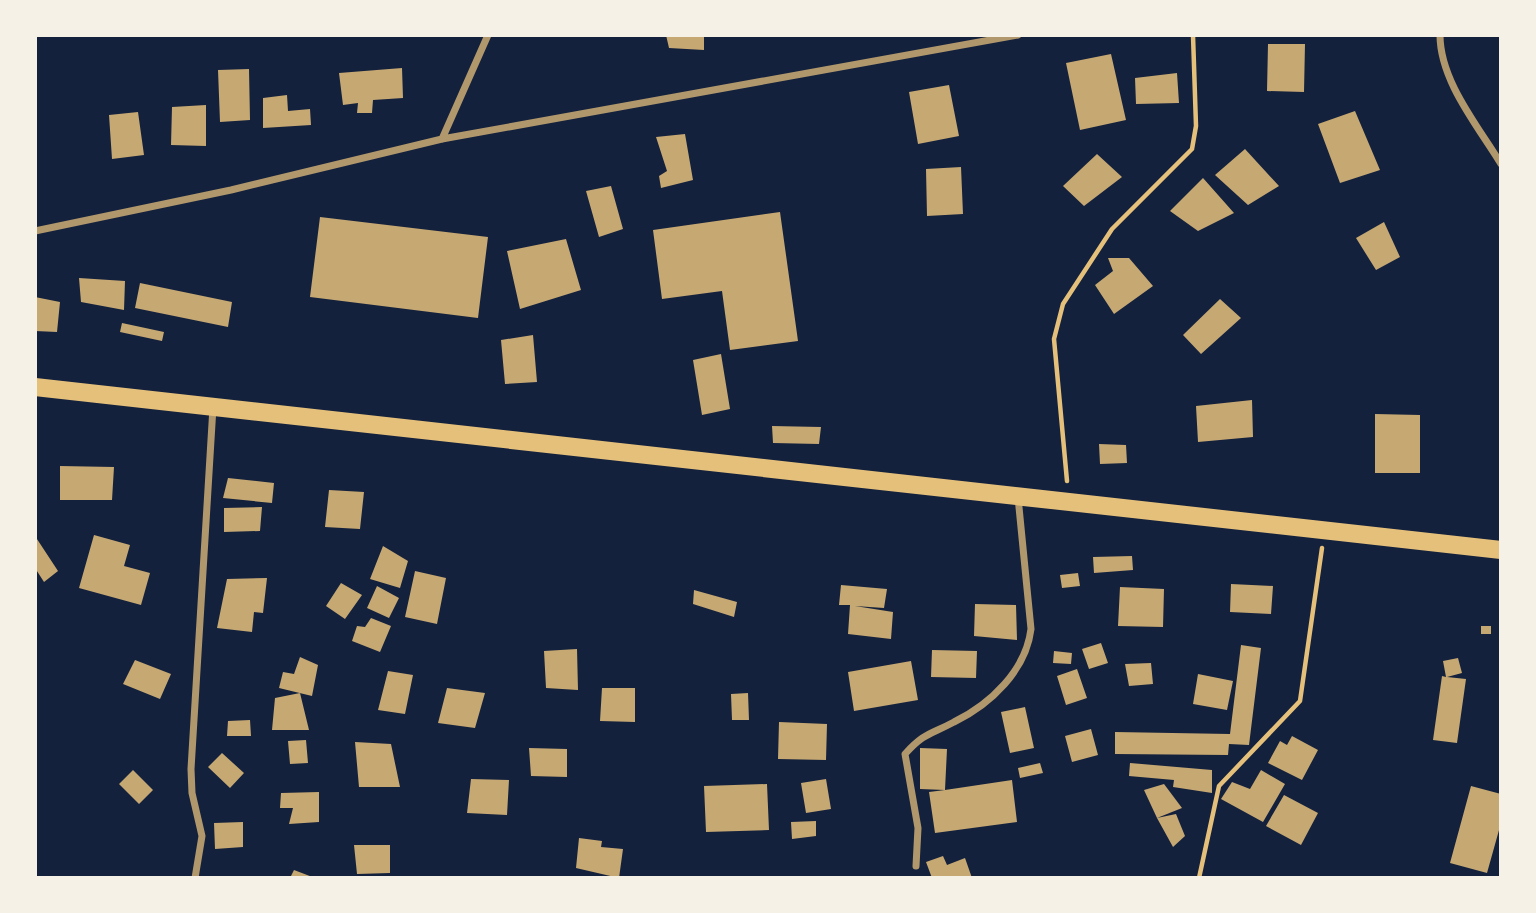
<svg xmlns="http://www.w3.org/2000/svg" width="1536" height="913" viewBox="0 0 1536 913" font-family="Roboto,sans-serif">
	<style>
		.building { fill: #c6a872 }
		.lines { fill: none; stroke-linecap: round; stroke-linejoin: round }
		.path { stroke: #e5c07b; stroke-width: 4.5 }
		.minor { stroke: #b1986c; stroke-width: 7 }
		.trunk { stroke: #e5c07b; stroke-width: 18 }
	</style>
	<rect width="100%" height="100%" fill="#14213d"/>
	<path class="building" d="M666,35H704V50L669,48Z
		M1268,44H1305L1304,92L1267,91Z
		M1111,54L1126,120L1080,130L1066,63Z
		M402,68L403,98L373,100L372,113H357L358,103L343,105L339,73Z
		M249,69L250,120L220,122L218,70Z
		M1177,73L1179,103L1136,104L1135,78Z
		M949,85L959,136L918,144L909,92Z
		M287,95L288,111L310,109L311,125L263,128V98Z
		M206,105V146L171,145L172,107Z
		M1355,111L1380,170L1340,183L1318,124Z
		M138,112L144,155L112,159L109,115Z
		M685,134L693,180L661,188L659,176L667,171L656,137Z
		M1245,149L1279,186L1248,205L1215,175Z
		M1097,154L1122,177L1084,206L1063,186Z
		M961,167L963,214L927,216L926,169Z
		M1203,178L1234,213L1198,231L1170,211Z
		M611,186L623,229L599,237L586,191Z
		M780,212L798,341L730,350L722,291L662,299L653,230Z
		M320,217L488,237L478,318L310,297Z
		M1384,222L1400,257L1376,270L1356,238Z
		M566,239L581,290L520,309L507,251Z
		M1108,258H1129L1153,286L1114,314L1095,285L1113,271Z
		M79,278L125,281L124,310L81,302Z
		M140,283L232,302L228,327L135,308Z
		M35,297L60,302L57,332L35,331Z
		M1220,299L1241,318L1201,354L1183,335Z
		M122,323L164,332L162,341L120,332Z
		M533,335L537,382L505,384L501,340Z
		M721,354L730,409L702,415L693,360Z
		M1252,400L1253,437L1198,442L1196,406Z
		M1375,414L1420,415V473H1375Z
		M772,426L821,427L819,444L773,443Z
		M1099,444L1126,445L1127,463L1100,464Z
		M60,466L114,467L112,500H60Z
		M228,478L274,483L272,503L223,498Z
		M329,490L364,492L360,529L325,527Z
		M262,507L260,531L224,532V508Z
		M94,535L130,545L124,566L150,573L141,605L79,588Z
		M35,536L58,571L44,582L35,568Z
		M383,546L408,561L400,588L370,579Z
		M1132,556L1133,570L1094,573L1093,557Z
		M415,571L446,578L437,624L405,617Z
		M1078,573L1080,586L1062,588L1060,575Z
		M267,578L263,613L254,612L252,632L217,628L227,579Z
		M341,583L362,595L345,619L326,606Z
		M1231,584L1273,586L1271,614L1230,612Z
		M841,585L887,589L884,608L855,606L893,612L891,639L848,634L850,605H839Z
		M377,586L399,598L389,618L367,608Z
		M1120,587L1164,589L1163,627L1118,626Z
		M694,590L737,602L734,617L693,604Z
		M975,604L1016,605L1017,640L974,636Z
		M371,618L391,626L380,652L352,641L357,626L365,627Z
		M1481,626H1491V634H1481Z
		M1101,643L1108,663L1089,669L1082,649Z
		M1241,645L1261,648L1249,745L1229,744L1228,755L1115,754V732L1230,734Z
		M577,649L578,690L546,688L544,651Z
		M932,650L977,651L976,678L931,677Z
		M1054,651L1072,653L1071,664L1053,663Z
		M300,657L318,665L312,696L279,688L283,672L294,674Z
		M1458,658L1462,673L1447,677L1466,679L1457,743L1433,740L1442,676L1446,677L1443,661Z
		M135,660L171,674L160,699L123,684Z
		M911,661L918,700L854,711L848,672Z
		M1151,663L1153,684L1129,686L1125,664Z
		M1077,669L1087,698L1066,705L1057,676Z
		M388,671L413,675L405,714L378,710Z
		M1198,674L1233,681L1227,710L1193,704Z
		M447,688L485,693L475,728L438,723Z
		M602,688H635V722L600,721Z
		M300,693L309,730H272L275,698Z
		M748,693L749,720H732L731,694Z
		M1025,707L1034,748L1010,753L1001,712Z
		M250,720L251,736H227L228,721Z
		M779,722L827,724L826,760L778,759Z
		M1091,729L1098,755L1072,762L1065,736Z
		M1292,736L1318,750L1302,780L1268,763L1280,741L1287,745Z
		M306,740L308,763L290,764L288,741Z
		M355,742L391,744L400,787H359Z
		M529,748L567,749V777L531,776Z
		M920,748L947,749L945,790L1012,780L1017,822L935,833L929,792L945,790L920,789Z
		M222,753L244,773L230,788L208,767Z
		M1040,763L1043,773L1020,778L1018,768Z
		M1130,763L1212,770V793L1173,787L1174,780L1129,776Z
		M133,770L153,790L139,804L119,784Z
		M1261,770L1285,784L1263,822L1221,799L1232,782L1250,789Z
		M471,779L509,780L507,815L467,813Z
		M826,779L831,809L806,813L801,783Z
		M767,784L769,830L706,832L704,786Z
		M1164,784L1182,808L1157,818L1144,790Z
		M1471,786L1501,794V823L1487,873L1450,863Z
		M319,792V822L289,824L293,808H280L281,793Z
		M1284,795L1318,813L1301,845L1266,826Z
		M1176,814L1185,836L1173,847L1157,818Z
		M816,821V836L792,839L791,822Z
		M243,822V847L215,849L214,823Z
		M579,838L602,841L601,847L623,849L619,878L576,868Z
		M354,845H390V873L357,874Z
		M943,856L947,865L965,858L972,878H932L926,862Z
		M294,870L315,878H290Z"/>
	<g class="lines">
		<path class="path" d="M1067,481L1054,339L1063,304L1112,229L1192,149L1196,126L1193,35
			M1199,878L1219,786L1300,701L1322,548"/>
		<path class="minor" d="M1440,35C1440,81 1478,126 1501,164
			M442,139L488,35
			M35,231L231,190L442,139L1018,35
			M916,866L918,828L905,754C925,732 930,735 954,722C991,704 1026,670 1031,629L1018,497
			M195,878L202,836L192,793L191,769L213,407"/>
		<path class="trunk" d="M35,387L1501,550"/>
	</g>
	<rect width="1536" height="913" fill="none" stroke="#f6f1e7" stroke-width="74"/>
</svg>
